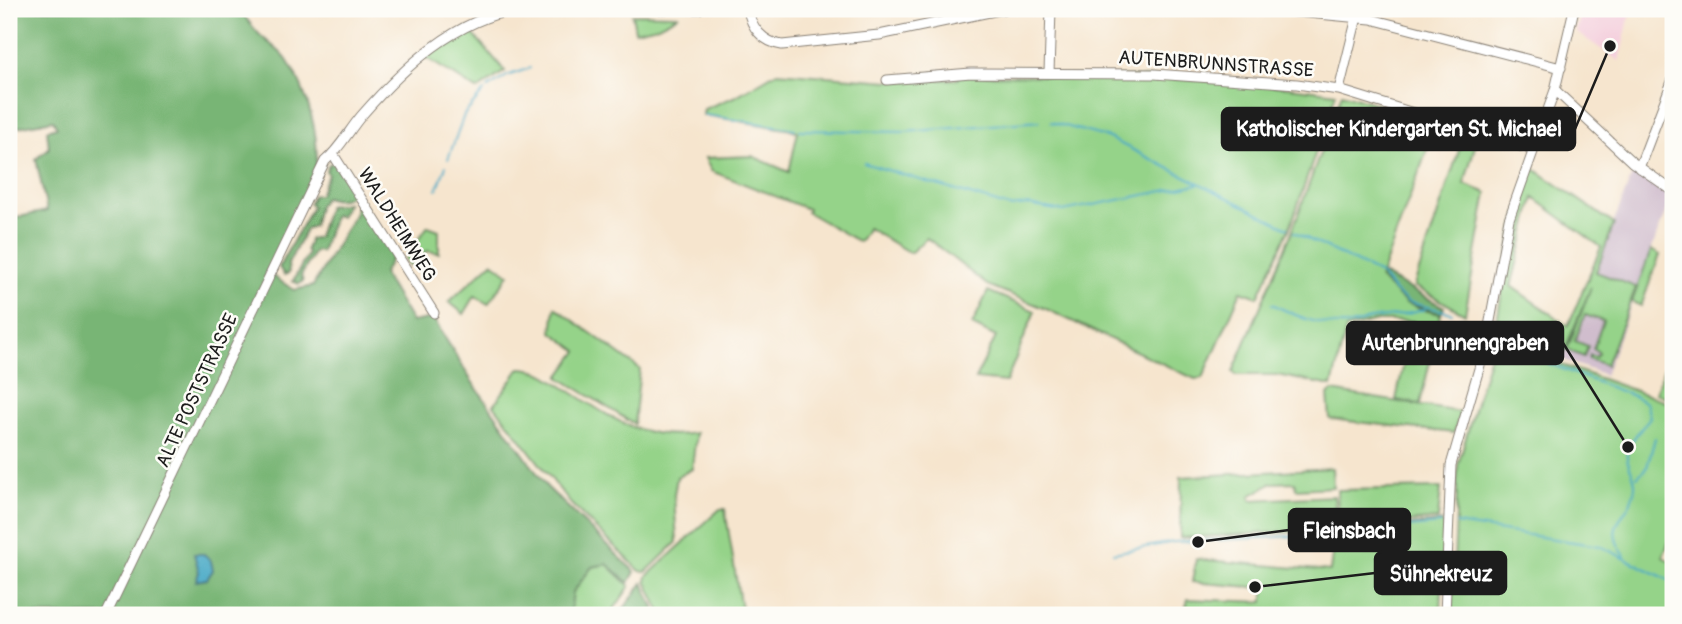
<svg xmlns="http://www.w3.org/2000/svg" width="1682" height="624" viewBox="0 0 1682 624" font-family="Pangolin,sans-serif">
	<style>
		.built { fill: #f4cfdd }
		.industrial { fill: #d0bdcd }
		.green { fill: #95d389; stroke: #587852; stroke-width: 2; fill-rule: evenodd }
		.forest { fill: #78b575; stroke: #4a6848; stroke-width: 2 }
		.water { fill: #47a9c6; stroke: #326271; stroke-width: 2 }
		.lines { fill: none; stroke-linecap: round; stroke-linejoin: round }
		.stream { stroke: #47a9c6; stroke-width: 2 }
		.minor-casing { stroke: #898075; stroke-width: 11 }
		.minor { stroke: #fff; stroke-width: 9 }
		.labels { text-anchor: middle; stroke-width: 5; stroke-linejoin: round; paint-order: stroke }
		.street-label { font-size: 19px; fill: #1c1c1c; stroke: #fdfcf7 }
		.leader { fill: none; stroke: #1c1c1c; stroke-width: 2.5 }
		.callout-dot { fill: #1c1c1c; stroke: #fdfcf7; stroke-width: 2.5 }
		.callout { fill: #1c1c1c; stroke: #1c1c1c; stroke-width: 2.5 }
		.callout-label { font-size: 21px; text-anchor: middle; font-weight: bold; fill: #fff }
	</style>
	<rect width="100%" height="100%" fill="#fdfcf7"/>
	<filter id="ink" filterUnits="userSpaceOnUse"><feTurbulence type="fractalNoise" baseFrequency=".0143" numOctaves="2"/><feDisplacementMap in="SourceGraphic" scale="14" xChannelSelector="R" yChannelSelector="G"/><feConvolveMatrix kernelMatrix="1 2 1 2 8 2 1 2 1" color-interpolation-filters="sRGB"/></filter>
	<filter id="wash" filterUnits="userSpaceOnUse"><feTurbulence type="fractalNoise" baseFrequency=".00686" numOctaves="4" result="noise"/><feDisplacementMap in="SourceGraphic" scale="28" xChannelSelector="R" yChannelSelector="G"/><feGaussianBlur stdDeviation="1.57" result="paint"/><feColorMatrix in="noise" values="0 0 0 0 0 0 0 0 0 0 0 0 0 0 0 0 0 1.4 0 .05"/><feComposite in="paint" operator="in"/></filter>
	<g filter="url(#wash)">
		<rect width="100%" height="100%" fill="#f6e5ce"/>
		<path class="built" d="M1582,9L1631,10L1619,61L1576,32Z"/>
		<path class="industrial" d="M1634,170L1671,197L1605,375L1561,359Z"/>
		<path class="green" d="M632,14L679,15L658,26L635,31Z
			M468,28L505,71L477,90L425,57Z
			M777,72L889,81L958,79V75C1085,76 1211,75 1336,93L1291,225L1258,297L1241,291L1203,378L1195,379L1044,308L987,285L927,238L910,253L868,228L859,242L807,212L808,209L711,171L705,158L752,156L789,172L798,131L703,115L704,109L736,96Z
			M1342,93L1437,123L1380,278L1419,309L1441,314L1420,404L1396,400L1413,321H1377L1346,329L1332,386L1277,375H1236L1233,372L1291,234Z
			M1465,132L1478,136L1464,184L1487,193L1465,314L1414,286Z
			M1533,168L1614,224L1596,272L1636,287L1606,365L1589,359L1590,355L1596,357L1599,352L1593,349L1603,321L1585,315L1575,341L1588,346L1584,357L1567,350L1591,287L1561,359L1495,332L1512,234ZM1534,198L1601,247L1568,326L1511,286Z
			M428,226L439,230V253L427,251L409,266L405,258Z
			M1651,250L1660,255L1641,306L1632,302Z
			M492,262L509,274L488,304L475,296L464,314L449,302Z
			M988,291L1035,311L1006,382L975,379L996,337L972,325Z
			M555,307L640,369L634,424L559,377L578,351L552,332Z
			M1494,341L1673,404V531L1663,557L1673,563V615H1452L1458,465Z
			M1673,345V389L1670,398L1655,393Z
			M520,368C538,368 550,378 564,387C609,416 640,442 696,433L692,469L677,477L674,495L677,542L646,572L640,571L571,504L494,405Z
			M1332,391L1460,412L1454,433L1330,419L1328,395Z
			M1332,468L1333,487L1296,489L1295,482L1272,483L1250,496L1251,500L1334,496L1337,529L1180,538L1181,477Z
			M1441,488L1438,519L1339,529L1337,490Z
			M720,509H725L742,615H662L646,581L647,576Z
			M1441,522L1444,525L1441,615H1184L1188,599L1264,602V588L1192,582L1196,559L1330,571L1335,535L1340,532Z
			M607,564L630,586L610,615H570L573,592L592,567Z"/>
		<path class="forest" d="M9,9H239C245,17 252,26 259,34C268,43 280,50 287,60C308,91 323,142 314,179L268,273L294,290L313,286L355,213L357,196L393,256L383,274L412,322L433,318L471,380L547,487L635,572L629,583L607,564L592,567L573,592L570,615H9V219L47,211L36,159L49,148L47,130L57,127L53,120L14,128L16,144L9,153Z
			M335,163L354,191C347,201 336,201 325,197L318,207L313,226L306,229L288,264L289,273L284,275L279,267L312,207L309,203L313,195H319L328,175L326,170L329,164Z
			M347,203L340,217L335,215L333,219L321,252L315,251L301,276L303,281L299,284L293,281L308,254L306,249L310,239L318,237L328,206Z
			M1382,274L1444,307L1441,314L1406,303L1379,278Z
			M643,583L657,615H619Z"/>
		<path class="water" d="M194,554H204L211,561L213,570L207,579L196,581L199,572Z"/>
		<g class="lines">
			<path class="stream" d="M488,88L507,76L530,68
				M704,115L795,129
				M1051,122L1109,138L1288,228
				M800,130L904,132L1040,121
				M448,159L464,115L484,91
				M864,163L1010,207L1028,205L1063,211L1199,184
				M437,190L446,166
				M1294,232L1380,274L1395,292L1408,302L1452,313
				M1272,304C1298,317 1320,327 1350,325C1358,324 1364,320 1371,319C1391,316 1406,316 1425,309
				M1460,318L1484,330
				M1505,347L1636,397L1646,403L1650,417C1643,428 1632,437 1628,449C1623,462 1636,473 1635,486C1633,517 1599,522 1625,556
				M1637,477L1647,467L1655,438
				M1456,524L1600,546L1673,582
				M1341,533L1441,524
				M1113,553L1174,542L1335,534"/>
		</g>
	</g>
	<g filter="url(#ink)">
		<g class="lines">
			<g class="minor-casing">
				<path id="minor" d="M605,9H699
					M748,9C751,28 763,42 782,45L879,35L1004,9
					M1265,9L1371,19L1561,68
					M1666,9L1673,10
					M1049,73L1051,9
					M887,80L971,73L1154,74L1297,84L1339,90L1533,150
					M1339,90L1359,9
					M1555,90L1632,162L1673,191
					M333,154L434,313
					M1639,168L1673,79
					M106,615L325,161C340,149 349,130 362,115C403,68 457,17 521,9
					M1445,615L1451,465L1485,348L1509,219L1555,90L1574,9"/>
			</g>
			<use href="#minor" class="minor"/>
		</g>
	</g>
	<g class="labels">
		<g class="street-label">
			<text transform="translate(1216 63) rotate(4)" y="7">AUTENBRUNNSTRASSE</text>
			<text transform="translate(398 224) rotate(58)" y="7">WALDHEIMWEG</text>
			<text transform="translate(196 390) rotate(-65)" y="7">ALTE POSTSTRASSE</text>
		</g>
	</g>
	<path class="leader" d="M1610 46L1575 129M1628 447L1563 343M1198 542L1289 530M1255 587L1375 573"/>
	<g class="callout-dot">
		<circle cx="1610" cy="46" r="7"/>
		<circle cx="1628" cy="447" r="7"/>
		<circle cx="1198" cy="542" r="7"/>
		<circle cx="1255" cy="587" r="7"/>
	</g>
	<g class="callout">
		<rect x="1222" y="108" width="353" height="42" rx="7"/>
		<rect x="1347" y="322" width="216" height="42" rx="7"/>
		<rect x="1289" y="509" width="121" height="42" rx="7"/>
		<rect x="1375" y="552" width="131" height="42" rx="7"/>
	</g>
	<g class="callout-label">
		<text x="1399" y="136">Katholischer Kindergarten St. Michael</text>
		<text x="1455" y="350">Autenbrunnengraben</text>
		<text x="1349" y="538">Fleinsbach</text>
		<text x="1441" y="581">Sühnekreuz</text>
	</g>
	<rect width="1682" height="624" fill="none" stroke="#fdfcf7" stroke-width="35"/>
</svg>
